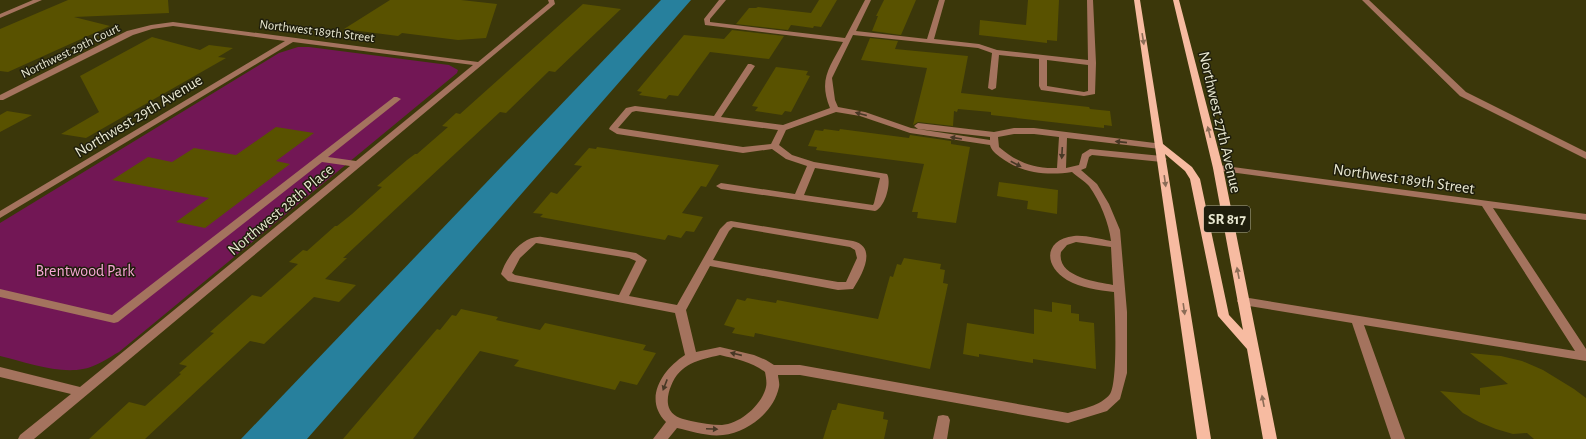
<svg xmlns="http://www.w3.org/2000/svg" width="1586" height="439" viewBox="0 0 1586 439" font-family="'Alegreya Sans',sans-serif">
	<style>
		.green { fill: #721755 }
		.water { fill: #27809d }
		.building { fill: #595200 }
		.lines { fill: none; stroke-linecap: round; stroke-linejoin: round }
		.minor { fill: #a4735e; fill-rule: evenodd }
		.major { fill: #f7bba1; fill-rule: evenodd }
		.oneway { fill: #8b6c56 }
		.oneway2 { fill: #473825 }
		.labels { text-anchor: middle; stroke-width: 3; stroke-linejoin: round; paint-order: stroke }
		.far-street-label { font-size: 13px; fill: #e9e8d1; stroke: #1f1e0c }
		.shield { fill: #1f1e0c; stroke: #acab96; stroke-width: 1 }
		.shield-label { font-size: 15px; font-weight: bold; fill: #e9e8d1 }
		.street-label { font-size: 16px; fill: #e9e8d1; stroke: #1f1e0c }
		.park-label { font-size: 16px; fill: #f7a7d5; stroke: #1f1e0c }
	</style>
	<rect width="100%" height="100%" fill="#3b370a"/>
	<path class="green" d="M298,47H309L449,65L458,70L457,73L119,352C108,358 96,367 83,369C58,374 25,362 0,356V223L279,53Z"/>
	<path class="water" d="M661,0H691L307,439H241Z"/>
	<path class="building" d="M68,0H168L169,13L74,17L110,26L8,72L0,71V29Z
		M390,0H461L497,4L486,38L458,40L402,33L398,36L344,29Z
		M819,0H837L821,27L814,26L813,28L791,25L788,30L736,24L749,8H756L758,7L811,13Z
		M884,0H916L901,35L872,31L878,16H876Z
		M1028,0H1059L1057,41L1047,40V43L979,35L980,20L1026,25Z
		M583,4L621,9L555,72L549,71L506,113L500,112L343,258H347L325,279L356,285L339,302L314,297L264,344L250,341L145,439H89L129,402L145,406L181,374L179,373L187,366L179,364L214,333L210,332L252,295L261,297L298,264L289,262L303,250L307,251L335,226H337L352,214L382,187L377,186L407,160L415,154H417L448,127L442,126L456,113L460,114Z
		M732,30L784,36L769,59L710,52L678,96L669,95L666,99L639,95L642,92L637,91L684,35L724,39Z
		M152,37L200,50L209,45L233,48L218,57L226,58L86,138L61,134L99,112L80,76Z
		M870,38L898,41L895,49L968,56L961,93L1089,107L1090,109L1110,111L1112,126L1104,125V128L991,115V112L958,109L957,112L954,111L953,126L918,122L913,125L927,68L861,60Z
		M776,67L808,71L806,75L810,76L791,112L785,111L782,115L755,111L758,107L752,106Z
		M7,111L32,115L0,132V115Z
		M276,127L314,133L276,161L290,164L205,228L176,222L209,198L112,180L148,157L172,162L194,148L236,155Z
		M824,129L839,131L840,129L909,138L910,135L951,141V144L970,147L956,223L917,218L918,212H912L924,164L816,150L817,147L808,146L815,130L823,131Z
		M597,147L719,165L706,187L701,186L682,213L703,217L694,232L686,231L681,238L668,235L665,240L540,217L543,214L533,213L551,192L557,194L582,166L574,165L589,148L596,149Z
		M999,182L1058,190L1057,214L1027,209L1028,201L997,196Z
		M904,258L941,264L940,269L945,270L943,283L948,284L930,369L755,333L754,337L732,333L735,328L724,325L737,299L745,301L747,298L776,303L777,300L878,319L890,276L893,277L897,264L901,265Z
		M1052,302L1071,305V313L1079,314V321L1094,323L1096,369L1033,359V363L979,354V357L963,354L967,323L1034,334V309L1052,312Z
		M461,309L498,317L496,320L540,330L545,323L646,345L643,350L656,353L637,385L620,381L615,390L514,366L519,360L480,351L413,439H343L437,329L440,330L452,315L456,316Z
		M1470,353L1501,356L1522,361L1543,370L1574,389L1586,398V439H1534L1527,433L1513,434L1496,429L1479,422L1463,413L1440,391L1480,395V388L1508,384Z
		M838,403L884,412L883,419L888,420L884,439H823L832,410H836Z"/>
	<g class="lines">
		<path class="minor" d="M33,0H42L0,18V14Z
			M548,0H554L555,4L34,439H18L20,435L71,394L0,377V367L80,387L350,166L322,162L118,322L114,323L0,297V289L112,315L394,97H397L401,99L328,157L356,161L473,65L293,42L0,218V211L285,41L173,26L152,29L133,35L3,100H0V95L127,31L151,25L173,22L478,62L549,3Z
			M719,0H726L710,19V22L845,38L865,0H871L856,31L927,39L939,0H945L934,39L979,44L997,50L1088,60L1087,0H1093L1096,63L1095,94L1084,96L1041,90L1039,86V59L999,55L996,88L992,90L988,88L992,53L978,48L853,35L832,78L835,100L838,107L865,112L911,128L990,140V137L918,129L914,126L918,123L994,132L1014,128H1034L1163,144L1164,146L1163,148L1160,149L1067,138L1066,168L1079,165L1082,154L1090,149L1162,156L1167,159L1162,162L1092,155L1089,157L1086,168L1081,170L1097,184L1109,204L1120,230L1127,312V373L1120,399L1107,411L1068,423L800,375H778C778,378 780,383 779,387C774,412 748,432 723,435C708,437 691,431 677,428L668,439H653L666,422C643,399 662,370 685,355L675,313L508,281L501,274C506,257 523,235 542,237L636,253L647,260L629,296L677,305L720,229L727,222L731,221L853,241C878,247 862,275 853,289L838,290L710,266L686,310L696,352L720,347L754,355L766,360L774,365H800L1068,413C1081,409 1101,406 1110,394C1118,382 1115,310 1114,292C1098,290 1081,288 1067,280C1043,266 1044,239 1074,236C1086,235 1099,239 1111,241C1109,223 1100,201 1089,186C1085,181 1077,177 1072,172C1047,176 1021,173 1000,157C996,154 991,150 990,145L910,133L860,116L836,112L786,130L779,145L792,155L814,162L887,174C892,182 885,208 875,211L721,189L716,186L721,183L795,194L807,166L786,159L772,149L743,153L617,134L609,129L610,127L626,108L635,106L714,116L748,64H751L755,66L721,117L783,125L830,108C818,79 830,67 843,42L705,25L704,19ZM1047,60L1088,65V91L1084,92L1047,86ZM636,111L778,130L771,144L743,147L618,128L632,112ZM1014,134H1034L1059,137L1057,168C1034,169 1016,162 999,147L998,137ZM815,168L880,178L874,203L873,205L804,195ZM733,227L850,247L855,250L857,258L846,282H838L713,260L729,231ZM1076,242L1111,247L1113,285C1097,282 1056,277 1061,252L1067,245ZM536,243L629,258L636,261L619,295L515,275L512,273L520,258ZM720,355C736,359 752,362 765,372C766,377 767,383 766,387C762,405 740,424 722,425C711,425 701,423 691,421C683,419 675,418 670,410C666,403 668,393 671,386C680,363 699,360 720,355Z
			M1362,0H1369L1466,92L1586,152V159L1460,96Z
			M1218,165L1586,214V220L1493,208L1586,349V361L1364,325L1405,439H1391L1352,323L1243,305L1239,304L1237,301L1239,298L1243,297L1575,351L1482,206L1215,170L1213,168L1215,166Z
			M943,415L948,416L950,420L947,439H933L938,416Z"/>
		<path class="major" d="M1134,0H1140L1163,144L1192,167L1200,179L1229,315L1243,330L1213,168L1173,0H1179L1223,168L1277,439H1263L1247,349L1218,316L1190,179L1185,171L1165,154L1211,439H1197Z"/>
	</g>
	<defs><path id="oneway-solid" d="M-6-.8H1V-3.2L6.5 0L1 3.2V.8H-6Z"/></defs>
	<g class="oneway">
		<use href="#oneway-solid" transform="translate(1143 39) rotate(81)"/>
		<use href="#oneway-solid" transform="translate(1209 132) rotate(-104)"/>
		<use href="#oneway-solid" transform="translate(1165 181) rotate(82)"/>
		<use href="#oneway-solid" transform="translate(1238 273) rotate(-101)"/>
		<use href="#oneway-solid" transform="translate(1184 309) rotate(82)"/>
		<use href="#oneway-solid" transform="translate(1263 401) rotate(-101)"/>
	</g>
	<g class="oneway2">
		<use href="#oneway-solid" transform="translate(861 114) rotate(-165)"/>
		<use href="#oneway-solid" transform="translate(956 138) rotate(-171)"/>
		<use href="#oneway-solid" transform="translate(1121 142) rotate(-174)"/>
		<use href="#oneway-solid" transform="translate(1062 153) rotate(93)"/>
		<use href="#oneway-solid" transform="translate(1016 164) rotate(28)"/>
		<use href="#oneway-solid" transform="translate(736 354) rotate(-167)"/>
		<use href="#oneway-solid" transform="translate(665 385) rotate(111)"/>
		<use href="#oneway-solid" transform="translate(712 429) rotate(3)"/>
	</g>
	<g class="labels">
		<g class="far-street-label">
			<text transform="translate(317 30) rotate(7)" y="5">Northwest 189th Street</text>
			<text transform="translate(70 50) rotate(-26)" y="5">Northwest 29th Court</text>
		</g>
		<rect class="shield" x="1204" y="206" width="46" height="26" rx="3"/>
		<g class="shield-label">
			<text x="1227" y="224">SR 817</text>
		</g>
		<g class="street-label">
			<text transform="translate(138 115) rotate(-31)" y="6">Northwest 29th Avenue</text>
			<text transform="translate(1221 122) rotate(77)" y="6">Northwest 27th Avenue</text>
			<text transform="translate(1404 178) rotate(8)" y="6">Northwest 189th Street</text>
			<text transform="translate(280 209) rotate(-40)" y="6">Northwest 28th Place</text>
		</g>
		<g class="park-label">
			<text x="85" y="276">Brentwood Park</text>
		</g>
	</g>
</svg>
